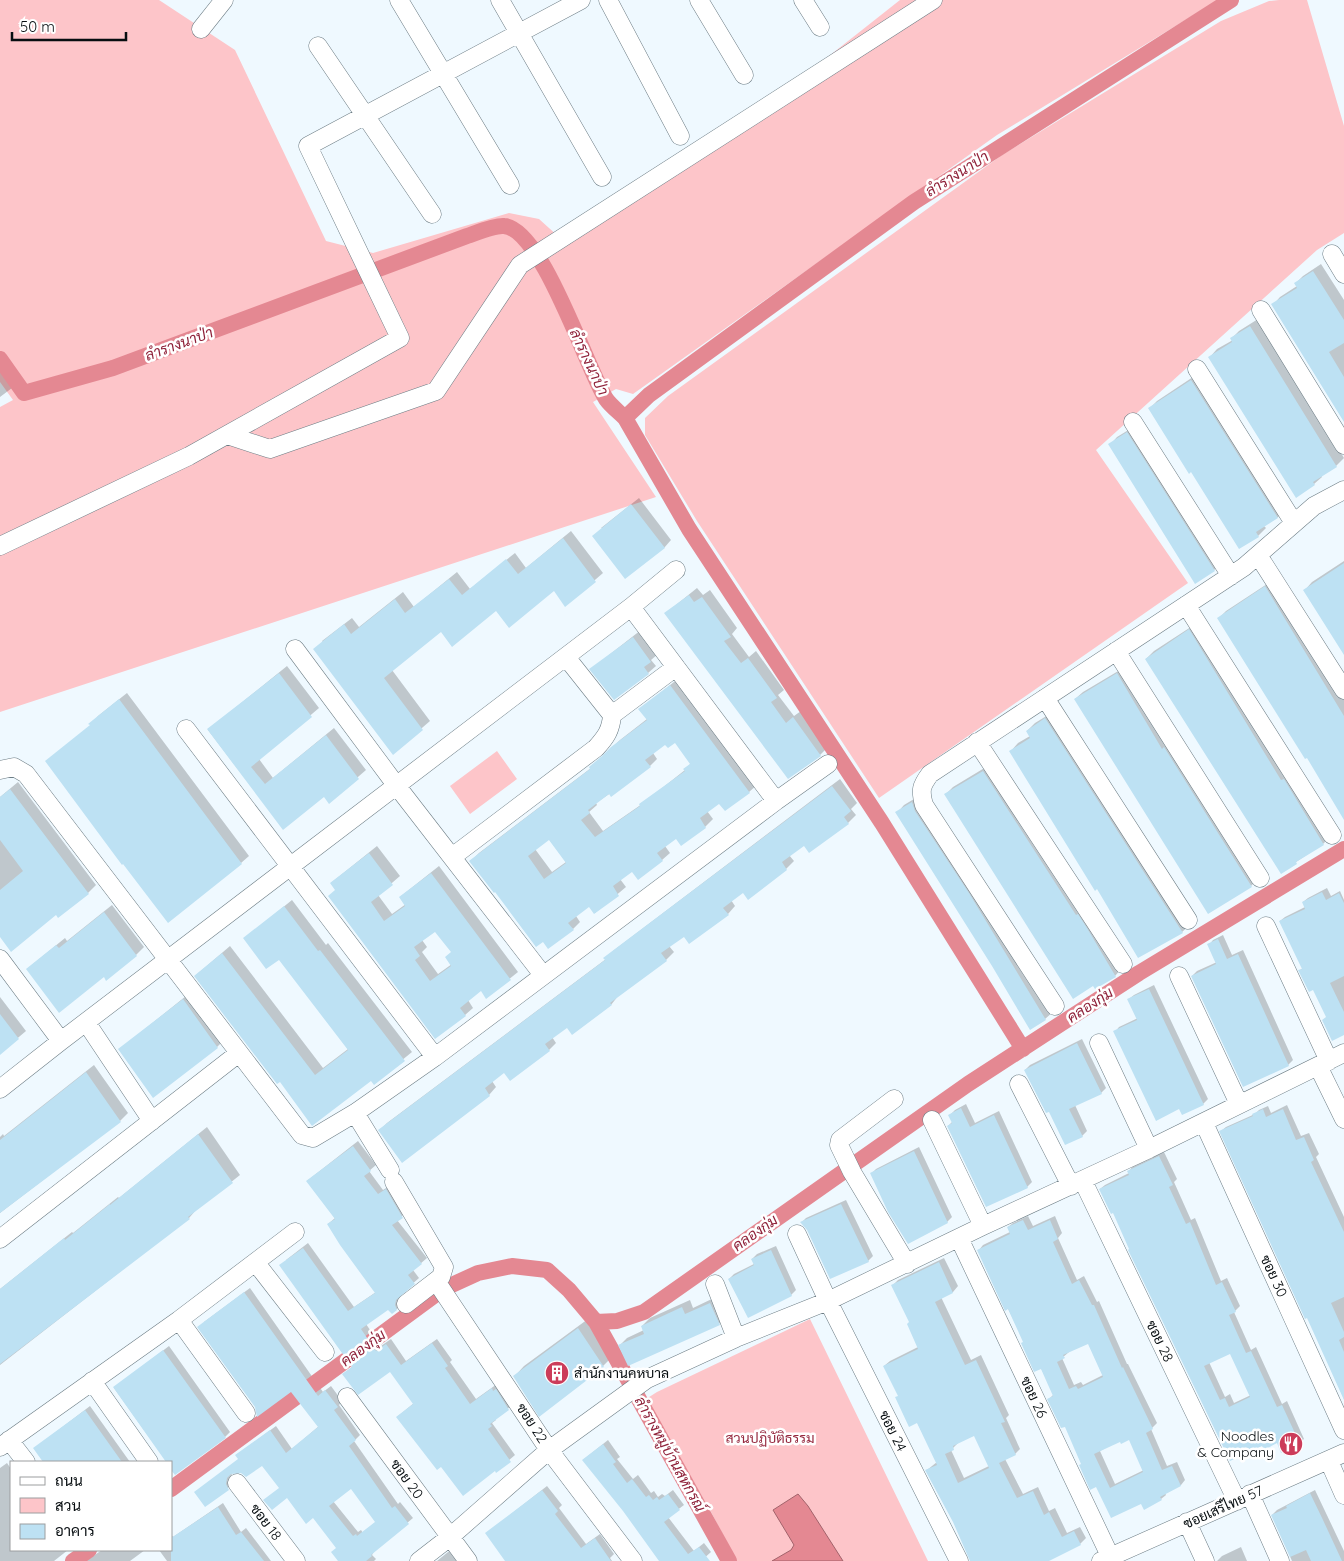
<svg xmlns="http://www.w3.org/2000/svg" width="1344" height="1561" viewBox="0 0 1344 1561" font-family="Quicksand,Sarabun,sans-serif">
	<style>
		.green { fill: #fdc5c9 }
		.water { fill: #e48892; stroke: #a2636b }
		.shadow { fill: #0003; fill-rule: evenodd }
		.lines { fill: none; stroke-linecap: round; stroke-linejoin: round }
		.canal { stroke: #e48892; stroke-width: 16 }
		.building { fill: #bde1f3; fill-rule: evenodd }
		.minor-casing { stroke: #6c7c84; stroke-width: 19 }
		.minor { stroke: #fff; stroke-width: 18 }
		.labels { text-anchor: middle; stroke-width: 5; stroke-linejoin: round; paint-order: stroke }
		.street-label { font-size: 14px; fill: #070d10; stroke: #fff }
		.poi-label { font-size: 14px; fill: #070d10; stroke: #fff; text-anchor: start }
		.park-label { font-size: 14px; fill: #962a40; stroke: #fff }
		.water-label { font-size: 15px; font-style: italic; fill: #8f223a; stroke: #fff }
	</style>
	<rect width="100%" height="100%" fill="#eff9ff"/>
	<path class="green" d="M0,0H159L235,50L326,241L373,253L509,213L539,219L559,237L757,113L900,0H1218L997,135L633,394L616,389L593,402L656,497L0,712V407L13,400L0,382Z
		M1279,0H1307L1344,126V233L1317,250L1096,450L1188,583L879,798L697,521L645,435V418L668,396L1002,155L1221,21L1269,1Z
		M497,751L517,779L470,814L450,786Z
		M810,1319L928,1561H737L711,1512L646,1399L657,1392Z"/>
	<path class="water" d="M798,1494L808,1506L843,1561H772L791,1550L794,1545L773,1510Z"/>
	<path class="shadow" d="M1321,264L1344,300V420L1273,305L1280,297L1297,286L1295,284L1303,276Z
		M1258,319L1344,458L1336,466L1321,475L1322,477L1314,484L1296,496L1210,357L1217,349L1233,340L1232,338L1239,331Z
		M0,368L12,388L0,397Z
		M1199,373L1285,510L1278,517L1264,526L1266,528L1258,536L1192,471L1150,408L1157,401Z
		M1135,426L1222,563L1214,570L1195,582L1110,445L1117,437Z
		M639,498L671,540L664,548L601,528Z
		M571,531L603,573L566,605L554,590L497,609L441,631L392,670L430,721L393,753L322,641L352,618L359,627L403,592L414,607L457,572L470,589L515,553L526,568Z
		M1344,561V653L1305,590L1312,582Z
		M1273,580L1344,696V817L1307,756L1219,618L1226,611Z
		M697,588L703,595L710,590L737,628L732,634L749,657L756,651L784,690L778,695L794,716L801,711L827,748L820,755L666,613Z
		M1197,623L1331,836L1323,844L1281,872L1146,659L1154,651Z
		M641,630L658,654L651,660L656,666L648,673L591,669Z
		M287,666L319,708L259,759L273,778L334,728L366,770L329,802L324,795L283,828L208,730Z
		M1125,667L1259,878L1251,886L1075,699L1083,692Z
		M679,678L757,785L749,792L720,802L707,811L713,819L705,827L682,844L676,837L665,846L670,853L662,860L633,870L620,879L626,887L595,913L589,905L576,916L580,922L573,929L471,861L479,853L591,768L620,740L647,719L640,709ZM675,741L691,763L685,770L642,804L603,831L589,812L597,805L596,803L650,766L657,759L653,753L665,743ZM549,839L566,862L552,872L535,849Z
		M127,693L249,856L241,863L91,725L98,716Z
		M1053,712L1190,925L1182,932L1011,751L1018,743L1030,736L1027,731L1035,723Z
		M991,764L1122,968L1115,976L946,794L953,787Z
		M840,779L857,803L851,809L856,815L848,823L804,844L789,855L794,861L786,869L743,891L731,900L735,906L728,914L684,935L669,946L674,952L666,960L618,996L611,1005L567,1026L552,1037L556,1043L549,1050L505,1071L492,1081L496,1087L489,1095L380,1130L387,1123L606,959L613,951Z
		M18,782L96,885L88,893L56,913L0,935V797Z
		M919,796L1053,1012L1045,1019L993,965L897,813L904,805Z
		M377,846L400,876L378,895L392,914L406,904L400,897L439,866L518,972L487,997L481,990L468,1000L473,1008L465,1015L435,1037L331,883ZM436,930L452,951V964L438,974L422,952L427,947L422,940Z
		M1327,888L1331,896L1340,891L1344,900V1034L1327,1016L1314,988L1300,970L1303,968L1280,921L1285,917L1305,907L1303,902L1308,898Z
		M292,900L326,945L328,943L412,1052L374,1083L371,1079L280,1080L195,976L230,946L323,1068L348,1049L279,958L245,938Z
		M112,905L144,947L136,955L27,969L65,938L67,941Z
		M1223,935L1232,955L1243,950L1293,1060L1288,1065L1192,976L1197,971L1217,962L1209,945L1213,940Z
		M1154,985L1208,1099L1203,1104L1180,1108L1115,1032L1119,1027L1138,1018L1129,999L1134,995Z
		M191,992L224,1040L217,1047L120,1049Z
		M0,997L26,1031L0,1053Z
		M1082,1039L1106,1088L1101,1093L1075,1105L1087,1131L1082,1136L1050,1110L1025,1070L1030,1065Z
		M94,1065L128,1113L120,1121L0,1213V1137L3,1134L4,1136Z
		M966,1104L975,1123L999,1111L1032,1182L1027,1187L948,1126L953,1121L950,1115L955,1110Z
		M1287,1105L1301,1136L1309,1133L1319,1154L1316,1157L1344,1217V1399L1322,1348L1221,1131L1226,1127L1255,1114L1259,1110L1268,1106L1271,1113Z
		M207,1127L240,1175L196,1210L189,1218L0,1365V1289L72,1232L73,1233L118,1197L119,1198Z
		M358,1141L376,1165L369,1171L383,1190L391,1185L407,1212L397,1220L427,1258L413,1270L419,1278L401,1294L400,1299L402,1304L397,1309L388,1308L366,1324L381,1346L391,1339L406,1361L437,1339L452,1360L450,1362L476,1399L497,1384L514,1404L495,1418L496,1420L492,1423L515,1455L496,1471L441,1465L397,1417L414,1403L391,1371L344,1374L353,1366L286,1260L308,1243L354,1307L376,1292L328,1224L335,1218L307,1181Z
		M919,1147L952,1217L947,1222L871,1174L876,1169Z
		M1164,1152L1177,1179L1174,1182L1191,1220L1195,1218L1221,1281L1227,1278L1240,1306L1234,1312L1251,1350L1256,1347L1282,1404L1287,1401L1304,1439L1299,1443L1277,1442L1263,1445L1230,1460L1114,1212L1100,1189L1105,1185L1129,1173V1171L1133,1166ZM1231,1352L1251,1395L1234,1403L1230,1394L1225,1397L1209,1362Z
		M846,1200L873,1256L868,1261L808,1229L802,1222L806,1218Z
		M1028,1216L1033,1226L1055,1216L1062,1233L1058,1238L1077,1280L1084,1276L1097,1302L1099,1301L1127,1364H1128L1157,1423L1151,1429L1167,1466L1177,1462L1185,1480L1181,1485L1165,1493L1166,1495L1161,1499L1142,1502L1097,1485L1082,1463L1065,1425L1049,1399L1054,1394L1041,1368L1024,1341L979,1250L983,1245L1010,1232L1008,1227L1013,1223ZM1088,1342L1103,1375L1083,1385L1081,1382L1074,1385L1062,1358L1069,1352L1068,1351ZM1130,1438L1144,1470L1115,1484L1100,1451L1120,1440Z
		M776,1246L796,1290L791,1295L729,1279L734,1274L754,1264L752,1259L757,1254Z
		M944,1258L958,1286L953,1292L941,1297L971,1360L981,1355L1009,1415L1006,1418L1020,1449L1015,1454L1005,1459L1023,1494L1038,1487L1049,1511L1055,1508L1067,1533L1080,1527L1086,1538L1080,1544L1046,1561H971L954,1522L927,1470L937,1462L917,1422L899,1395L884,1366L890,1361L918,1347L910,1322L893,1285L898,1280ZM975,1435L989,1466L964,1478L951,1450L959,1442Z
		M250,1288L323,1392L331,1386L342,1401L339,1405L360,1435L354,1441L398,1504L400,1502L413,1518L375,1550L372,1555L376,1559L374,1561H344L337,1547L313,1517L262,1464L241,1472L232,1473L231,1478L233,1484L205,1505L239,1459L242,1451L276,1426L292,1449L319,1426L291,1390L256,1406L204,1322ZM351,1487L377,1521L363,1533L361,1530L358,1532L333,1501Z
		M718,1296L726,1316L719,1324L620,1345L627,1338L644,1330L642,1326L650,1318L690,1300L693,1308Z
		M588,1319L613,1356L603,1366L514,1377L524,1366Z
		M169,1346L230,1432L225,1437L171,1462H167L114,1388Z
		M90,1406L130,1462H45L35,1448Z
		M608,1440L620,1457L617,1459L633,1479L638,1475L651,1493L654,1491L658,1497L662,1494L665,1496L673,1490L684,1505L668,1517L694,1551L704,1543L711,1552L701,1561H660L624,1510L583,1460Z
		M7,1463L11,1469V1550H68L54,1561H0V1468Z
		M547,1486L562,1505L559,1508L586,1544L600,1534L614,1554L610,1558L612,1561H508L487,1533Z
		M1315,1490L1344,1551V1561H1292L1272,1515L1277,1510Z
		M223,1503L241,1532L246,1528L271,1561H167L159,1550H171V1534L173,1537Z
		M1241,1547L1247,1561H1217L1222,1556Z
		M453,1548L463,1561H437Z
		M102,1550H145L130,1561H86Z"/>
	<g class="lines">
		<path class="canal" d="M0,359L24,393L113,368L467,236C476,233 495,225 504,226C542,229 586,367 606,399C611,406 619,412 625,418L649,395L914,202L1231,0
			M625,418L689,529L882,823L1023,1049
			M596,1322L729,1561
			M171,1489L443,1289L478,1273L512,1266L547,1270L569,1290L596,1322L617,1321L644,1312L968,1084L1139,973L1344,849
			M73,1561L89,1550"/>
	</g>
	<path class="building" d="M1313,271L1344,320V343L1329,352L1344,377V422L1271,304L1297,288L1294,283Z
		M1250,326L1337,467L1313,482L1315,485L1296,498L1208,357L1232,342L1230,338Z
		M1191,380L1278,518L1256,532L1259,537L1239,549L1191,472L1189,474L1148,408Z
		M1127,432L1215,571L1195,584L1108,444Z
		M631,504L665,548L625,579L592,536Z
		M563,538L596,582L565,607L554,591L509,628L496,611L452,647L441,632L384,678L423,730L393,755L313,649L344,624L351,634L395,599L405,613L449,579L462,595L506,559L518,574Z
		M1344,563V655L1303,590Z
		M1265,586L1344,716V820L1307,758L1305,759L1217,618Z
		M689,595L694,602L702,597L731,637L724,641L741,663L748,658L777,698L771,702L786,723L793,717L821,756L788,779L664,613Z
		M1189,629L1281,780L1284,779L1324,845L1296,862L1297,864L1281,874L1145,659Z
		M633,637L651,662L644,667L649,674L614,700L589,669Z
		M279,673L312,717L251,767L265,784L326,735L359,779L329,804L324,797L283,830L207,729Z
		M1117,673L1162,749L1164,747L1252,887L1208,914L1074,699Z
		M670,685L750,793L725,811L719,804L700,818L706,828L681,846L676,839L657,853L663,861L638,880L632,872L613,886L619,896L594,914L589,907L568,923L574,930L548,949L543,942L536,947L495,892L494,893L469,861L590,769L589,767L602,756L611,747L647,720L638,709ZM675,743L690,764L683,769L685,771L639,804L640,806L595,837L581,820L590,813L588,810L609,794L611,797L651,767L645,760L665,745L668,748ZM549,840L566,863L544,879L528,856Z
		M119,699L242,864L168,923L123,864L122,865L45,761L90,725L88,724Z
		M1045,718L1183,933L1138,958L1097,889L1095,891L1009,751L1030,738L1026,731Z
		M983,771L1076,915L1078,914L1087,928L1116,977L1095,989L1093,986L1073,999L944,794Z
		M832,786L851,811L844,817L849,824L809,853L804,846L782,862L787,870L748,900L743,893L723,908L729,915L689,944L684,937L661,953L667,961L610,1003L612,1005L572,1035L567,1028L545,1044L550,1051L510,1081L504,1073L485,1088L490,1096L402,1163L378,1130L605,960L603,958Z
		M10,789L89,894L58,918L56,915L11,952L0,937V890L23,871L0,840V797Z
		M912,802L915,811L969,893L1046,1020L1030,1030L992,966L895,812Z
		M369,853L393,885L371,902L384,921L405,906L399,897L431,873L511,980L486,999L481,991L460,1008L466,1016L435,1039L328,896L335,890L330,883ZM435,932L451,952L445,957L451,966L430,981L415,960L420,956L414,947Z
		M1322,892L1326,900L1339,893L1344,903V976L1330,983L1344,1012V1035L1332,1041L1322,1020L1326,1017L1313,990L1309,992L1298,970L1302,969L1279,921L1305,909L1302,902Z
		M284,906L318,951L320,950L405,1061L374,1085L371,1081L312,1126L280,1082L277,1084L194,976L222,953L315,1075L348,1050L279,960L266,969L243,938Z
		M104,912L137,956L106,981L104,977L59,1013L26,969L56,945L59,948Z
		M1218,939L1227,959L1238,954L1289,1066L1243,1087L1191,976L1216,964L1207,944Z
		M1149,989L1204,1105L1182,1115L1179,1109L1156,1121L1113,1031L1137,1020L1127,999Z
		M183,999L218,1048L153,1098L118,1049Z
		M0,1014L19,1039L0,1055Z
		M1077,1043L1102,1094L1069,1109L1083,1137L1065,1145L1049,1112L1046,1113L1024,1070Z
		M86,1072L121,1122L0,1213V1140Z
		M961,1108L970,1127L994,1115L1028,1188L986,1207L947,1126L952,1123L948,1115Z
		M1263,1109L1266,1117L1283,1109L1296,1140L1304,1137L1314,1160L1311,1162L1344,1232V1297L1331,1303L1344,1332V1337L1339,1340L1344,1352V1400L1307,1318L1305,1319L1219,1131L1253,1116L1252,1114Z
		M198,1134L233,1183L188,1217L190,1219L0,1364V1289L64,1238L65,1240L110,1204V1205Z
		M353,1146L371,1171L364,1176L378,1194L386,1189L403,1218L392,1225L422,1264L408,1275L415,1284L396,1300L395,1305L397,1310L392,1314L388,1310L361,1329L376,1351L386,1344L401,1365L432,1343L448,1366L445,1368L470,1404L492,1388L493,1391L496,1389L509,1410L490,1424L492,1426L488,1429L511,1462L496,1473L495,1471L463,1496L441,1467L437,1470L396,1417L413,1404L390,1372L358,1395L342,1374L352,1367L279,1265L303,1248L348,1311L375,1293L340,1245L327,1224L335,1219L306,1181Z
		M914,1151L948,1223L908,1244L888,1212L870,1173Z
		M1159,1156L1173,1185L1169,1187L1186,1224L1190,1222L1216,1285L1222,1282L1236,1312L1229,1315L1246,1353L1251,1351L1277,1407L1282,1405L1300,1444L1281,1453L1277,1443L1264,1450L1262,1446L1230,1461L1128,1250L1129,1249L1113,1213L1111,1214L1099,1189L1129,1175L1127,1171ZM1230,1354L1250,1397L1229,1407L1225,1398L1220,1400L1204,1366Z
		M841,1204L869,1262L830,1279L807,1230L800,1222Z
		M1023,1220L1028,1230L1050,1220L1058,1239L1053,1242L1072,1284L1079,1280L1092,1305H1094L1122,1368L1123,1367L1153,1429L1146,1433L1162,1470L1172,1466L1181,1486L1160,1497L1162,1500L1144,1510L1141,1504L1111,1518L1096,1487L1090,1490L1079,1465L1081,1464L1065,1427L1061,1428L1047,1399L1053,1396L1041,1369L1034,1372L1021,1343L1023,1342L1008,1309L1005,1311L977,1250L1010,1234L1007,1227ZM1088,1344L1103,1377L1078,1389L1076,1386L1069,1389L1057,1362L1065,1358L1063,1355ZM1129,1440L1143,1472L1110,1488L1094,1454L1120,1442L1121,1444Z
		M771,1250L792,1296L748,1318L728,1279L754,1265L751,1259Z
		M939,1262L953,1293L935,1302L965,1365L976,1360L1005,1422L1001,1423L1016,1455L999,1463L1017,1498L1033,1491L1044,1515L1049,1512L1062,1537L1074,1531L1081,1545L1049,1561H970L953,1522L925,1470L937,1465L917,1423L909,1427L895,1397L898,1396L883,1366L918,1349L907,1324L909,1322L891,1285ZM974,1436L989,1468L958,1483L945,1454L954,1450L953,1446Z
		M244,1292L318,1396L325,1390L338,1407L334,1410L356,1440L349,1446L392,1508L395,1506L409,1524L371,1555L372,1556L366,1561H338L331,1552L336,1548L313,1518L306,1524L287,1498L272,1510L263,1500L279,1488L262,1466L246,1477L241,1473L231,1474L227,1478L226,1484L229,1490L205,1507L194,1492L238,1459L235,1455L270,1430L286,1453L318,1427L291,1392L257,1417L255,1407L197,1327ZM351,1489L375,1522L357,1536L356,1534L353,1536L329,1506Z
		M710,1303L720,1325L628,1366L618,1345L644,1334L641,1326L682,1307L685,1314Z
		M578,1328L604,1367L539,1417L513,1376Z
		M163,1350L226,1438L175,1475L171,1470V1462H166L113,1387Z
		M85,1410L122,1462H43L33,1448Z
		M603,1444L616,1462L613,1464L627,1483L632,1479L646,1497L649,1495L653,1500L657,1497L659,1500L668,1494L680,1510L664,1522L688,1554L699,1547L710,1561H659L623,1511L582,1460Z
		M542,1490L558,1511L555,1514L581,1548L595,1538L611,1561H505L485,1533Z
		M1310,1493L1323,1520L1342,1561H1311L1306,1550L1290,1557L1271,1515L1287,1508L1286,1506Z
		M218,1507L236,1535L241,1532L264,1561H171V1538Z"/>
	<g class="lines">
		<g class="minor-casing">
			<path id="minor" d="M399,0L510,185
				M500,0L602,177
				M608,0L680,136
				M699,0L744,75
				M803,0L820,27
				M201,29L224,0
				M318,46L432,214
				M1332,254L1344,274
				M1261,310L1344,445
				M1197,369L1294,523
				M1133,422L1231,576
				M227,435L270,449L436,391L520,265L933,0
				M0,546L189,456L400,338L308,146L581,0
				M1258,555L1344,690
				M1186,605L1332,835
				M631,607L776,801
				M295,649L396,785L543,975
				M1116,651L1260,878
				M1045,698L1188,920
				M612,715L676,667
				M186,729L435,1057
				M977,742L1123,964
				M0,770L14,767L26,774L302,1135L313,1138L355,1113L435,1057L776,801L828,764
				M452,857L596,748C606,737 611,730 612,715L566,657
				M1266,926L1329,1061
				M0,959L61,1041
				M1179,976L1239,1104
				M1055,1006L924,805C920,790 921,786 930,774L1244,567L1314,506L1344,490
				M86,1022L152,1121
				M1099,1043L1149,1149
				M1318,1066L1344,1119
				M1019,1084L1071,1186
				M0,1089L61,1041L631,607L676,570
				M894,1099L840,1140L839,1145L852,1172L907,1264
				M355,1113L390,1170
				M932,1120L983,1226
				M1204,1123L1344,1430
				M1083,1181L1237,1501
				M394,1182L444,1267L441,1277L406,1304
				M797,1234L828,1301L959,1561
				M959,1238L1110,1556
				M0,1239L239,1053
				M256,1263L325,1352
				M436,1281L549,1450L633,1561
				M715,1284L736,1338
				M179,1320L246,1413
				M92,1381L149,1462
				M347,1397L468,1561
				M9,1440L26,1462
				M0,1447L179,1320L295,1232
				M1329,1461L1344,1495
				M237,1483L296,1561
				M1250,1494L1280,1561
				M1187,1522L1205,1561
				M419,1561L450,1537L549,1450L647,1379L736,1338L828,1301L983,1226L1149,1149L1344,1053
				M1101,1561L1344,1453"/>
		</g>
		<use href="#minor" class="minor"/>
	</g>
	<defs>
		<g id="building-disc" transform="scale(1.25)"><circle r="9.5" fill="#cc3c5a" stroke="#fff"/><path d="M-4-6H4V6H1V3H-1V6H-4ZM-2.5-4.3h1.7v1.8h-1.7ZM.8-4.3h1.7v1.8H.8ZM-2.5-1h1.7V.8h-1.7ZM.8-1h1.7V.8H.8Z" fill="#fff"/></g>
		<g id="restaurant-disc" transform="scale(1.25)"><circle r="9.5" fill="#cc3c5a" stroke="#fff"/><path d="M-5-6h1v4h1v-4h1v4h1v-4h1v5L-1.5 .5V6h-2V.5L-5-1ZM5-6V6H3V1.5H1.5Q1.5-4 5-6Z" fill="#fff"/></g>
	</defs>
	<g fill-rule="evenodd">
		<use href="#building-disc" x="557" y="1373"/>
		<use href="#restaurant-disc" x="1291" y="1444"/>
	</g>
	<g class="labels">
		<g class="street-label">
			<text transform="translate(1274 1276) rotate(65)" y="5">ซอย 30</text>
			<text transform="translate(1160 1341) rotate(64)" y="5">ซอย 28</text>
			<text transform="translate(1034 1397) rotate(65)" y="5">ซอย 26</text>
			<text transform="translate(532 1423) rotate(57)" y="5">ซอย 22</text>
			<text transform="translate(893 1431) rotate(63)" y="5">ซอย 24</text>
			<text transform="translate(407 1479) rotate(54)" y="5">ซอย 20</text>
			<text transform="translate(1223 1507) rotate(-24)" y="5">ซอยเสรีไทย 57</text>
			<text transform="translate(266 1522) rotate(53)" y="5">ซอย 18</text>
		</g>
		<g class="poi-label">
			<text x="574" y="1378">สำนักงานคหบาล</text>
			<text x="1274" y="1441" text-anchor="end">Noodles<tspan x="1274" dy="16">&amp; Company</tspan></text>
		</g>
		<g class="park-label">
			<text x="770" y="1443">สวนปฏิบัติธรรม</text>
		</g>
		<g class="water-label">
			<text transform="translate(957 174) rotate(-32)" y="5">ลำรางนาป่า</text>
			<text transform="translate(179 344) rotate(-20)" y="5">ลำรางนาป่า</text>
			<text transform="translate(589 362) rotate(65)" y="5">ลำรางนาป่า</text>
			<text transform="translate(1090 1005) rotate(-33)" y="5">คลองกุ่ม</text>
			<text transform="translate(755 1233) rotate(-35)" y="5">คลองกุ่ม</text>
			<text transform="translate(363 1348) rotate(-36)" y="5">คลองกุ่ม</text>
			<text transform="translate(670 1454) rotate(61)" y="5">ลำรางหมู่บ้านสหกรณ์</text>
		</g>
	</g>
	<rect x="10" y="1461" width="162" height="90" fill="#ffffff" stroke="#9c9e9f"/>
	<rect x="20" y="1477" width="25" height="8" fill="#ffffff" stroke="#9c9e9f"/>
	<text x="55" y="1486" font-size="15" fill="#070d10">ถนน</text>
	<rect x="20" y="1498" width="25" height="15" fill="#fdc5c9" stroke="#9c9e9f"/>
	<text x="55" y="1511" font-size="15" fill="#070d10">สวน</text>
	<rect x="20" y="1524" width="25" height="15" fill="#bde1f3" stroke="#9c9e9f"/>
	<text x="55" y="1536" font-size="15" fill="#070d10">อาคาร</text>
	<path d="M12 32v8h114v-8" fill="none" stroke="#070d10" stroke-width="2.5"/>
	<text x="20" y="32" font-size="15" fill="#070d10" stroke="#ffffff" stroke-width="4" paint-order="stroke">50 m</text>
</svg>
